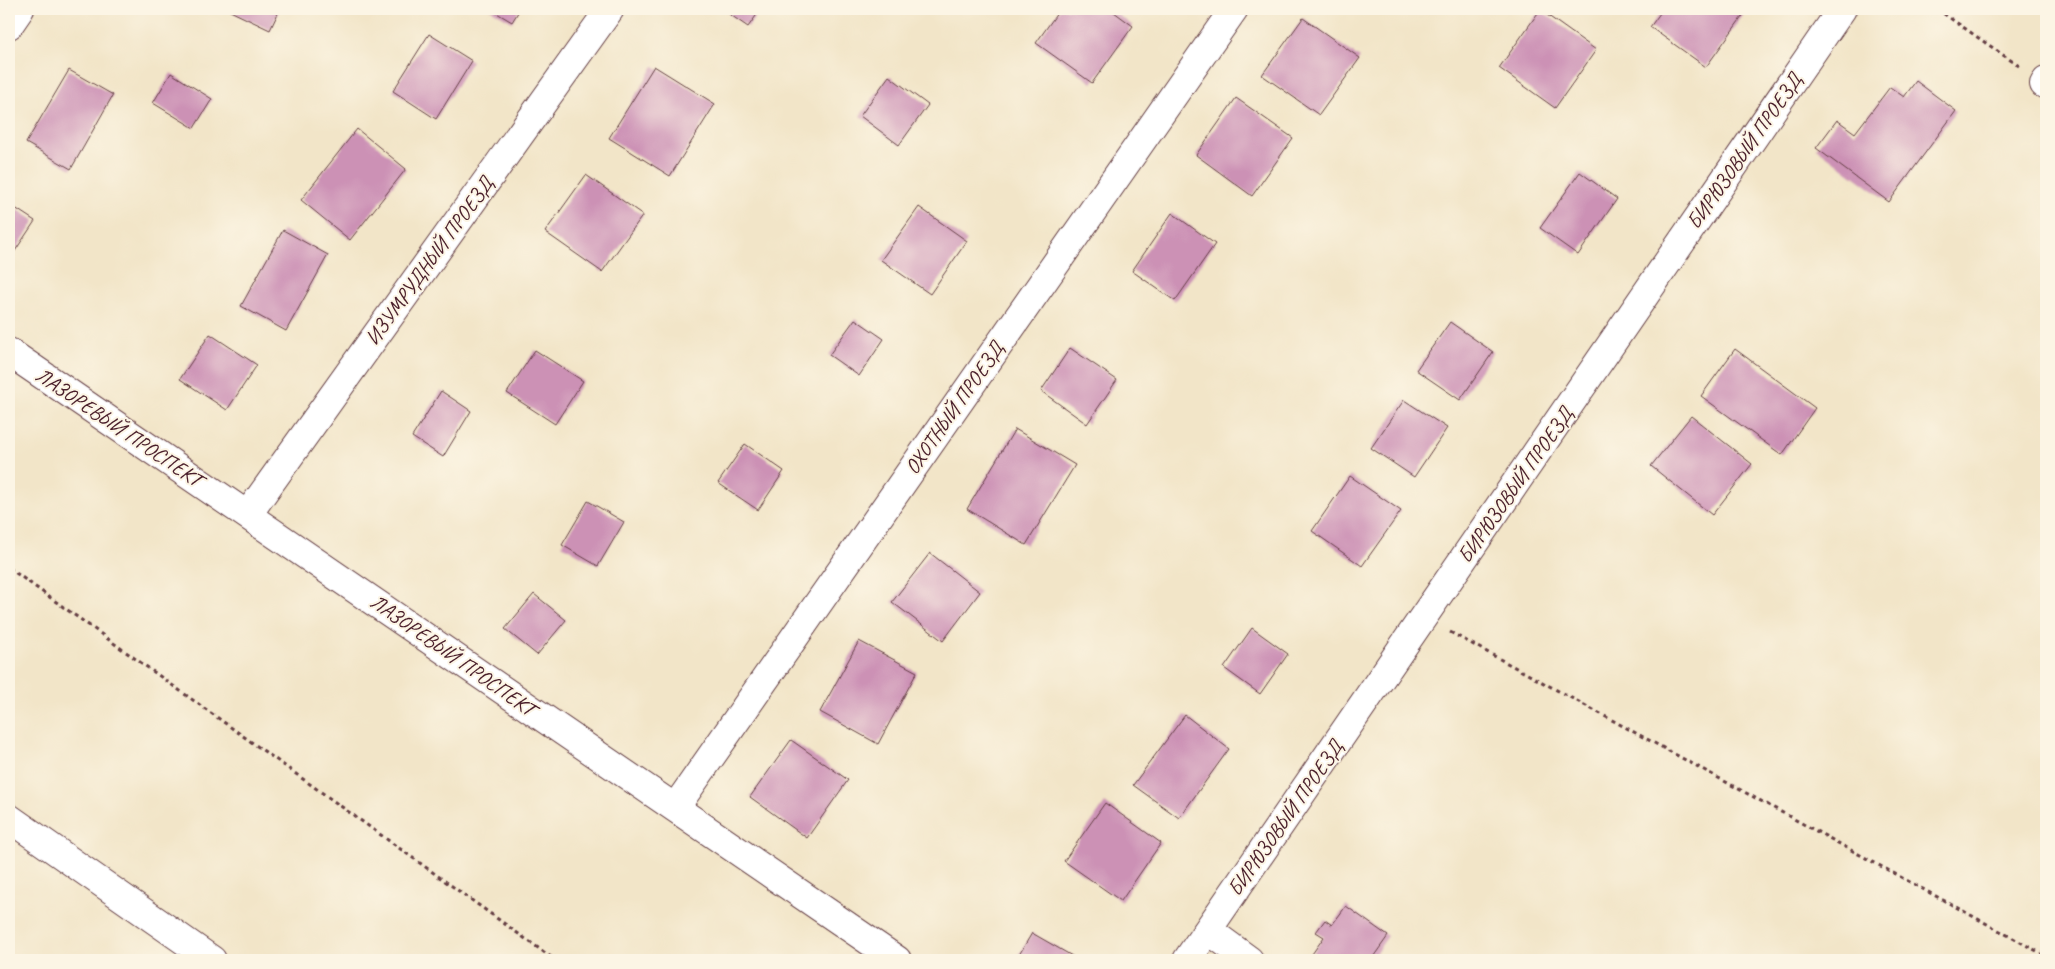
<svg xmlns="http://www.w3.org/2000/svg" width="2055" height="969" viewBox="0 0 2055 969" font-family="Caveat,sans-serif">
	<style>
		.building { fill: #cc91b5 }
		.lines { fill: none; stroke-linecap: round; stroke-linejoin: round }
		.minor-casing { stroke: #633d43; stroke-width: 30 }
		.path { stroke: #633d43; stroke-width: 3; stroke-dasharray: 4 4; stroke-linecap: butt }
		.minor { stroke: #fff; stroke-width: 28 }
		.labels { text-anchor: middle; stroke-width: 4; stroke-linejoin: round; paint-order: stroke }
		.street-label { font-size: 21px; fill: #4a1f2b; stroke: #fcf5e5 }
	</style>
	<rect width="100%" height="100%" fill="#fcf5e5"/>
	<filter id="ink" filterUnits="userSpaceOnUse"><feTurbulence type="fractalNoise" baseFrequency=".02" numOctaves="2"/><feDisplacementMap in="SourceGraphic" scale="10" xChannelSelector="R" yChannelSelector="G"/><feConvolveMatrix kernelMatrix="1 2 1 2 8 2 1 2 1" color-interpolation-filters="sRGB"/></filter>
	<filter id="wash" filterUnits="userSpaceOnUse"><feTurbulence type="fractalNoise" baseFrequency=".0096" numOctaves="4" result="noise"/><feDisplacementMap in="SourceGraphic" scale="20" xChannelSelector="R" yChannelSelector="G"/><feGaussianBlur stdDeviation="1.12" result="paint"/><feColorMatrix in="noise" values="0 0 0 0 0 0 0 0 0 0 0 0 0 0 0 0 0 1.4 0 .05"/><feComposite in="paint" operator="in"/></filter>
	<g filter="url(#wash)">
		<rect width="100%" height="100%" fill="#f2e5c8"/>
		<g id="blocks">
			<path class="building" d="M226,9H280L270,30Z
				M490,9H520L512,22Z
				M722,9H761L748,27Z
				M1060,9H1110L1133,26L1092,83L1036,43Z
				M1663,9H1746L1747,10L1706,67L1650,27Z
				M1540,10L1596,50L1555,108L1499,68Z
				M1303,18L1360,58L1319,115L1262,75Z
				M429,34L472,61L436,119L393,91Z
				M654,66L715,104L670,176L609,138Z
				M69,70L113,95L71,169L26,143Z
				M171,73L212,99L194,128L153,103Z
				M889,76L928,105L899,145L860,116Z
				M1916,81L1956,111L1889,202L1816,148L1837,120L1855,133L1890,87L1904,97Z
				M1236,98L1293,138L1252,196L1196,155Z
				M357,129L406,169L350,240L301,200Z
				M1580,172L1617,199L1578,255L1540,228Z
				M586,175L643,215L602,272L545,232Z
				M9,204L35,221L9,260Z
				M919,207L967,241L930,294L881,260Z
				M1172,213L1215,244L1175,301L1132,271Z
				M283,230L328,255L286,331L241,306Z
				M855,319L884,339L859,376L829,355Z
				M1450,322L1493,352L1460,400L1416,370Z
				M210,334L257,365L227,410L180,379Z
				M1070,348L1117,380L1087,424L1041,391Z
				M1735,349L1815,408L1782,455L1701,396Z
				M535,350L583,381L555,424L507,393Z
				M441,391L471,411L443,457L412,437Z
				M1404,400L1447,428L1414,477L1371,448Z
				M1691,416L1752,464L1712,515L1651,466Z
				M1015,429L1075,465L1026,545L967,509Z
				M745,444L784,471L758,510L718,483Z
				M1350,476L1401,511L1362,566L1312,531Z
				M588,501L624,522L598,566L562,545Z
				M930,553L980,592L943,641L892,602Z
				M534,594L566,620L537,655L505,629Z
				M1252,628L1288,654L1260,694L1224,668Z
				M859,641L917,672L878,744L820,712Z
				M1185,715L1229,749L1179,818L1133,785Z
				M791,740L848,780L807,838L750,797Z
				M1105,803L1161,843L1121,901L1064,861Z
				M1346,906L1388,936L1371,960H1315L1310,957L1324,937L1316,932L1325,920L1332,925Z
				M1032,933L1079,960H1016Z"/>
		</g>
	</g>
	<g filter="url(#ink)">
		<use href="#blocks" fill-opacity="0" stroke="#633d43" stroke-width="1"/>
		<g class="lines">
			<g class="minor-casing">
				<path id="minor" d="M9,25L20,9
					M2044,84L2046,81
					M9,352L897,960
					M248,514L610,9
					M675,808L1234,9
					M9,818L212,960
					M1208,930L1249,960
					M1187,960L1842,9"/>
			</g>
			<path class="path" d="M1937,9L2019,66
				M9,568L555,960
				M1450,632L2046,956"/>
			<use href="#minor" class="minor"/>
		</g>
	</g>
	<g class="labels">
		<g class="street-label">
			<text transform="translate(1744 151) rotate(-55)" y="7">БИРЮЗОВЫЙ ПРОЕЗД</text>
			<text transform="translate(429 261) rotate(-54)" y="7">ИЗУМРУДНЫЙ ПРОЕЗД</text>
			<text transform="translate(954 408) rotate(-55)" y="7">ОХОТНЫЙ ПРОЕЗД</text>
			<text transform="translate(119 427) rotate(34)" y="7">ЛАЗОРЕВЫЙ ПРОСПЕКТ</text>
			<text transform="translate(1515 485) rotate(-55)" y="7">БИРЮЗОВЫЙ ПРОЕЗД</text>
			<text transform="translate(453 655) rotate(35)" y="7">ЛАЗОРЕВЫЙ ПРОСПЕКТ</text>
			<text transform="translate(1285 818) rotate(-55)" y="7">БИРЮЗОВЫЙ ПРОЕЗД</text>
		</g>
	</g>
	<rect width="2055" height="969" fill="none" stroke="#fcf5e5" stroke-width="30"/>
</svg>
